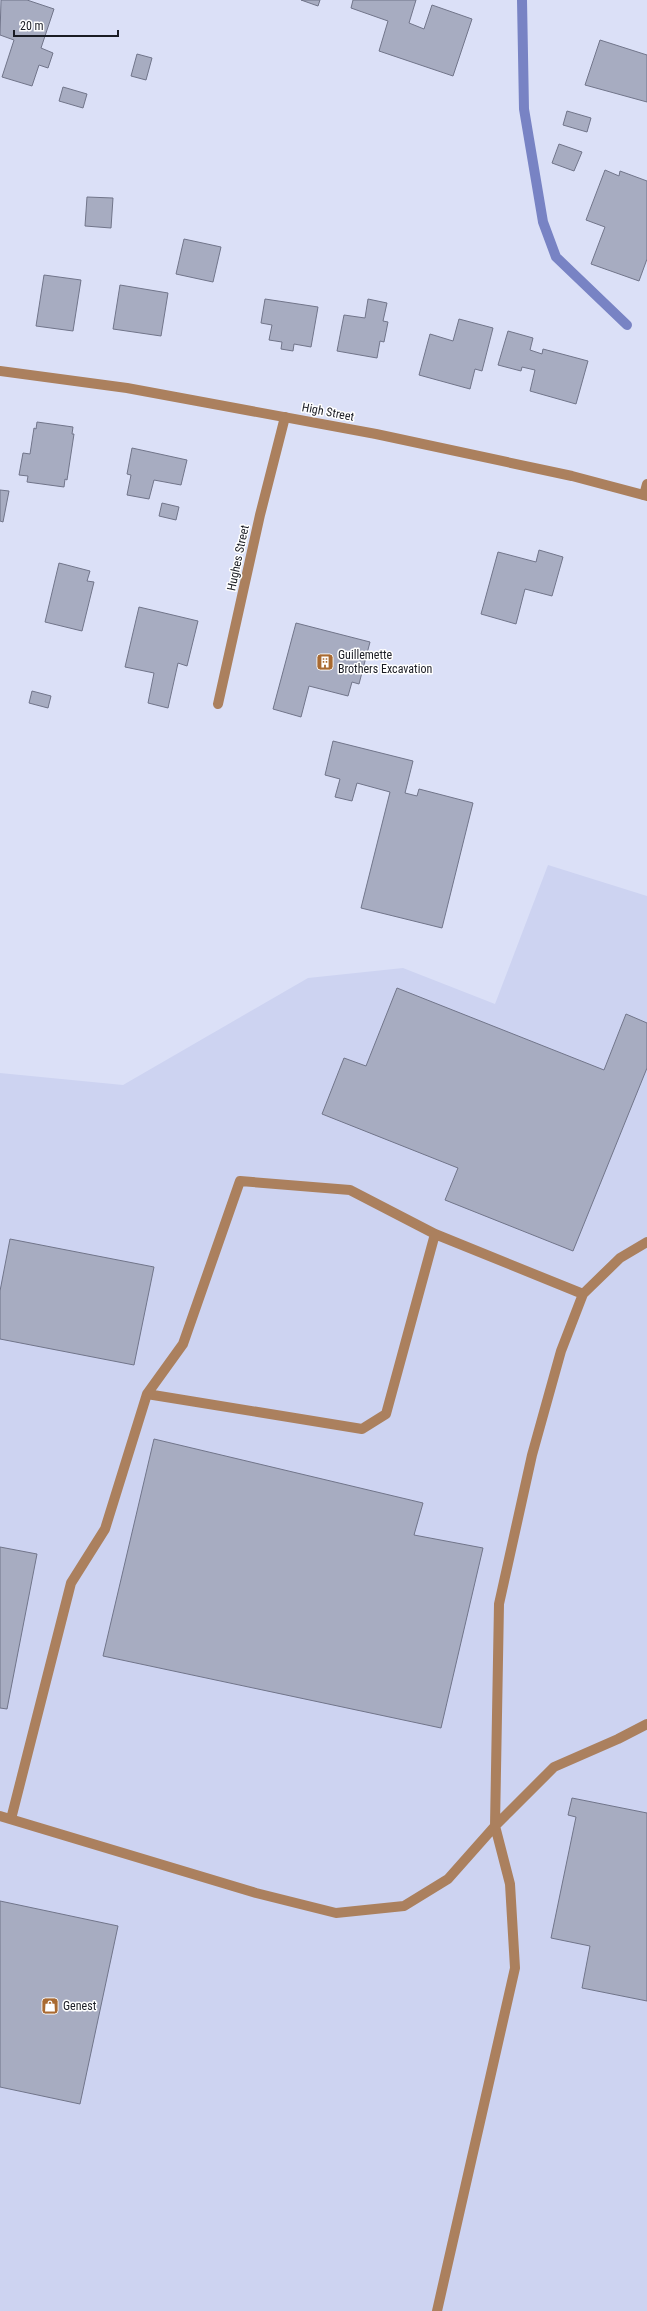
<svg xmlns="http://www.w3.org/2000/svg" width="647" height="2311" viewBox="0 0 647 2311" font-family="'Roboto Condensed',sans-serif">
	<style>
		.built { fill: #cdd3f1 }
		.lines { fill: none; stroke-linecap: round; stroke-linejoin: round }
		.stream { stroke: #7883c4; stroke-width: 10 }
		.building { fill: #a7acc1; stroke: #71758a }
		.service { stroke: #ab805e; stroke-width: 10 }
		.minor { stroke: #ab805e; stroke-width: 10 }
		.tertiary { stroke: #ab805e; stroke-width: 10 }
		.labels { text-anchor: middle; stroke-width: 3; stroke-linejoin: round; paint-order: stroke }
		.street-label { font-size: 12px; fill: #1a1c24; stroke: #fff }
		.poi-label { font-size: 12px; fill: #1a1c24; stroke: #fff; text-anchor: start }
	</style>
	<rect width="100%" height="100%" fill="#dbe0f7"/>
	<path class="built" d="M548,865L647,896V2311H0V1073L123,1085L308,978L403,968L495,1004Z"/>
	<g class="lines">
		<path class="stream" d="M522,0L524,109L543,222L556,257L627,325"/>
	</g>
	<path class="building" d="M1,0H27L54,9L41,48L53,53L48,68L39,65L32,86L2,77L14,40L0,35Z
		M301,0H320L318,6Z
		M353,0H416L409,23L424,29L432,5L472,19L453,76L379,51L388,21L351,8Z
		M600,40L647,55V102L585,85Z
		M137,54L152,58L146,80L131,76Z
		M63,87L87,94L83,108L59,101Z
		M567,111L591,118L587,132L563,125Z
		M559,144L582,152L574,171L552,163Z
		M605,170L619,176L620,171L647,181V259L639,281L591,264L605,227L586,220Z
		M87,197L113,198L111,228L85,226Z
		M184,239L221,247L213,282L176,274Z
		M44,275L81,280L73,331L36,326Z
		M120,285L168,293L161,336L113,329Z
		M265,299L318,307L311,347L294,344L293,351L281,349L282,342L269,340L272,325L261,323Z
		M368,299L387,303L383,321L388,322L384,342L380,341L377,358L337,351L344,315L365,318Z
		M459,319L493,328L482,371L475,369L470,389L419,375L430,334L453,341Z
		M508,331L533,338L530,350L542,354L543,349L588,361L576,404L530,391L535,370L522,367L521,371L498,365Z
		M37,422L73,427L72,434H74L67,480L65,479L64,487L27,482L28,476L19,475L23,453L30,454L34,428L36,429Z
		M132,448L187,460L181,485L154,480L149,499L127,495L131,475L127,474Z
		M0,490L9,491L3,522L0,521Z
		M162,503L179,507L176,520L159,516Z
		M539,550L563,557L552,596L525,589L516,624L481,614L498,552L536,562Z
		M59,563L90,571L87,581L94,582L82,631L45,622Z
		M139,607L198,621L187,666L178,663L168,708L148,703L154,673L125,667Z
		M296,623L370,642L359,684L352,682L348,696L309,686L301,717L273,709Z
		M32,691L51,696L48,708L29,703Z
		M333,741L413,761L405,793L417,796L419,789L473,803L442,928L361,908L390,792L357,783L352,801L335,797L340,779L325,775Z
		M397,988L604,1070L626,1014L647,1023V1068L573,1251L445,1200L458,1168L322,1114L344,1058L366,1066Z
		M10,1239L154,1267L134,1365L0,1339V1291Z
		M154,1439L423,1503L414,1535L483,1548L441,1728L103,1656Z
		M0,1547L37,1554L7,1709L0,1708Z
		M572,1798L647,1813V2001L582,1988L590,1946L551,1938L576,1817L568,1815Z
		M0,1901L118,1926L80,2104L0,2087Z"/>
	<g class="lines">
		<path class="service" d="M147,1394L362,1429L386,1414L435,1234
			M0,1816L256,1893L336,1913L404,1906L448,1879L495,1826L554,1767L618,1739L647,1724
			M11,1819L71,1583L105,1529L147,1394L183,1344L240,1181L350,1190L435,1234L583,1294L620,1258L647,1242
			M437,2311L515,1968L510,1884L495,1826L499,1604L532,1455L561,1351L583,1294"/>
		<path class="minor" d="M644,495L647,484
			M218,704L260,515L285,417"/>
		<path class="tertiary" d="M0,371L127,388L376,434L572,476L647,496"/>
	</g>
	<defs>
		<g id="building-square" transform="scale(0.9)"><rect x="-9" y="-9" width="18" height="18" rx="4" fill="#a96a31" stroke="#fff"/><path d="M-4-6H4V6H1V3H-1V6H-4ZM-2.5-4.3h1.7v1.8h-1.7ZM.8-4.3h1.7v1.8H.8ZM-2.5-1h1.7V.8h-1.7ZM.8-1h1.7V.8H.8Z" fill="#fff"/></g>
		<g id="shop-square" transform="scale(0.9)"><rect x="-9" y="-9" width="18" height="18" rx="4" fill="#a96a31" stroke="#fff"/><path d="M-5-2.5h2.3a2.7 3.5 0 0 1 5.4 0H5L5.5 6h-11ZM-1.5-2.5h3a1.5 2.3 0 0 0-3 0Z" fill="#fff"/></g>
	</defs>
	<g fill-rule="evenodd">
		<use href="#building-square" x="325" y="662"/>
		<use href="#shop-square" x="50" y="2006"/>
	</g>
	<g class="labels">
		<g class="street-label">
			<text transform="translate(328 412) rotate(11)" y="4">High Street</text>
			<text transform="translate(238 558) rotate(-78)" y="4">Hughes Street</text>
		</g>
		<g class="poi-label">
			<text x="338" y="659">Guillemette<tspan x="338" dy="14">Brothers Excavation</tspan></text>
			<text x="63" y="2010">Genest</text>
		</g>
	</g>
	<path d="M14 30v6h104v-6" fill="none" stroke="#1a1c24" stroke-width="2"/>
	<text x="20" y="30" font-size="12" fill="#1a1c24" stroke="#ffffff" stroke-width="3" paint-order="stroke">20 m</text>
</svg>
